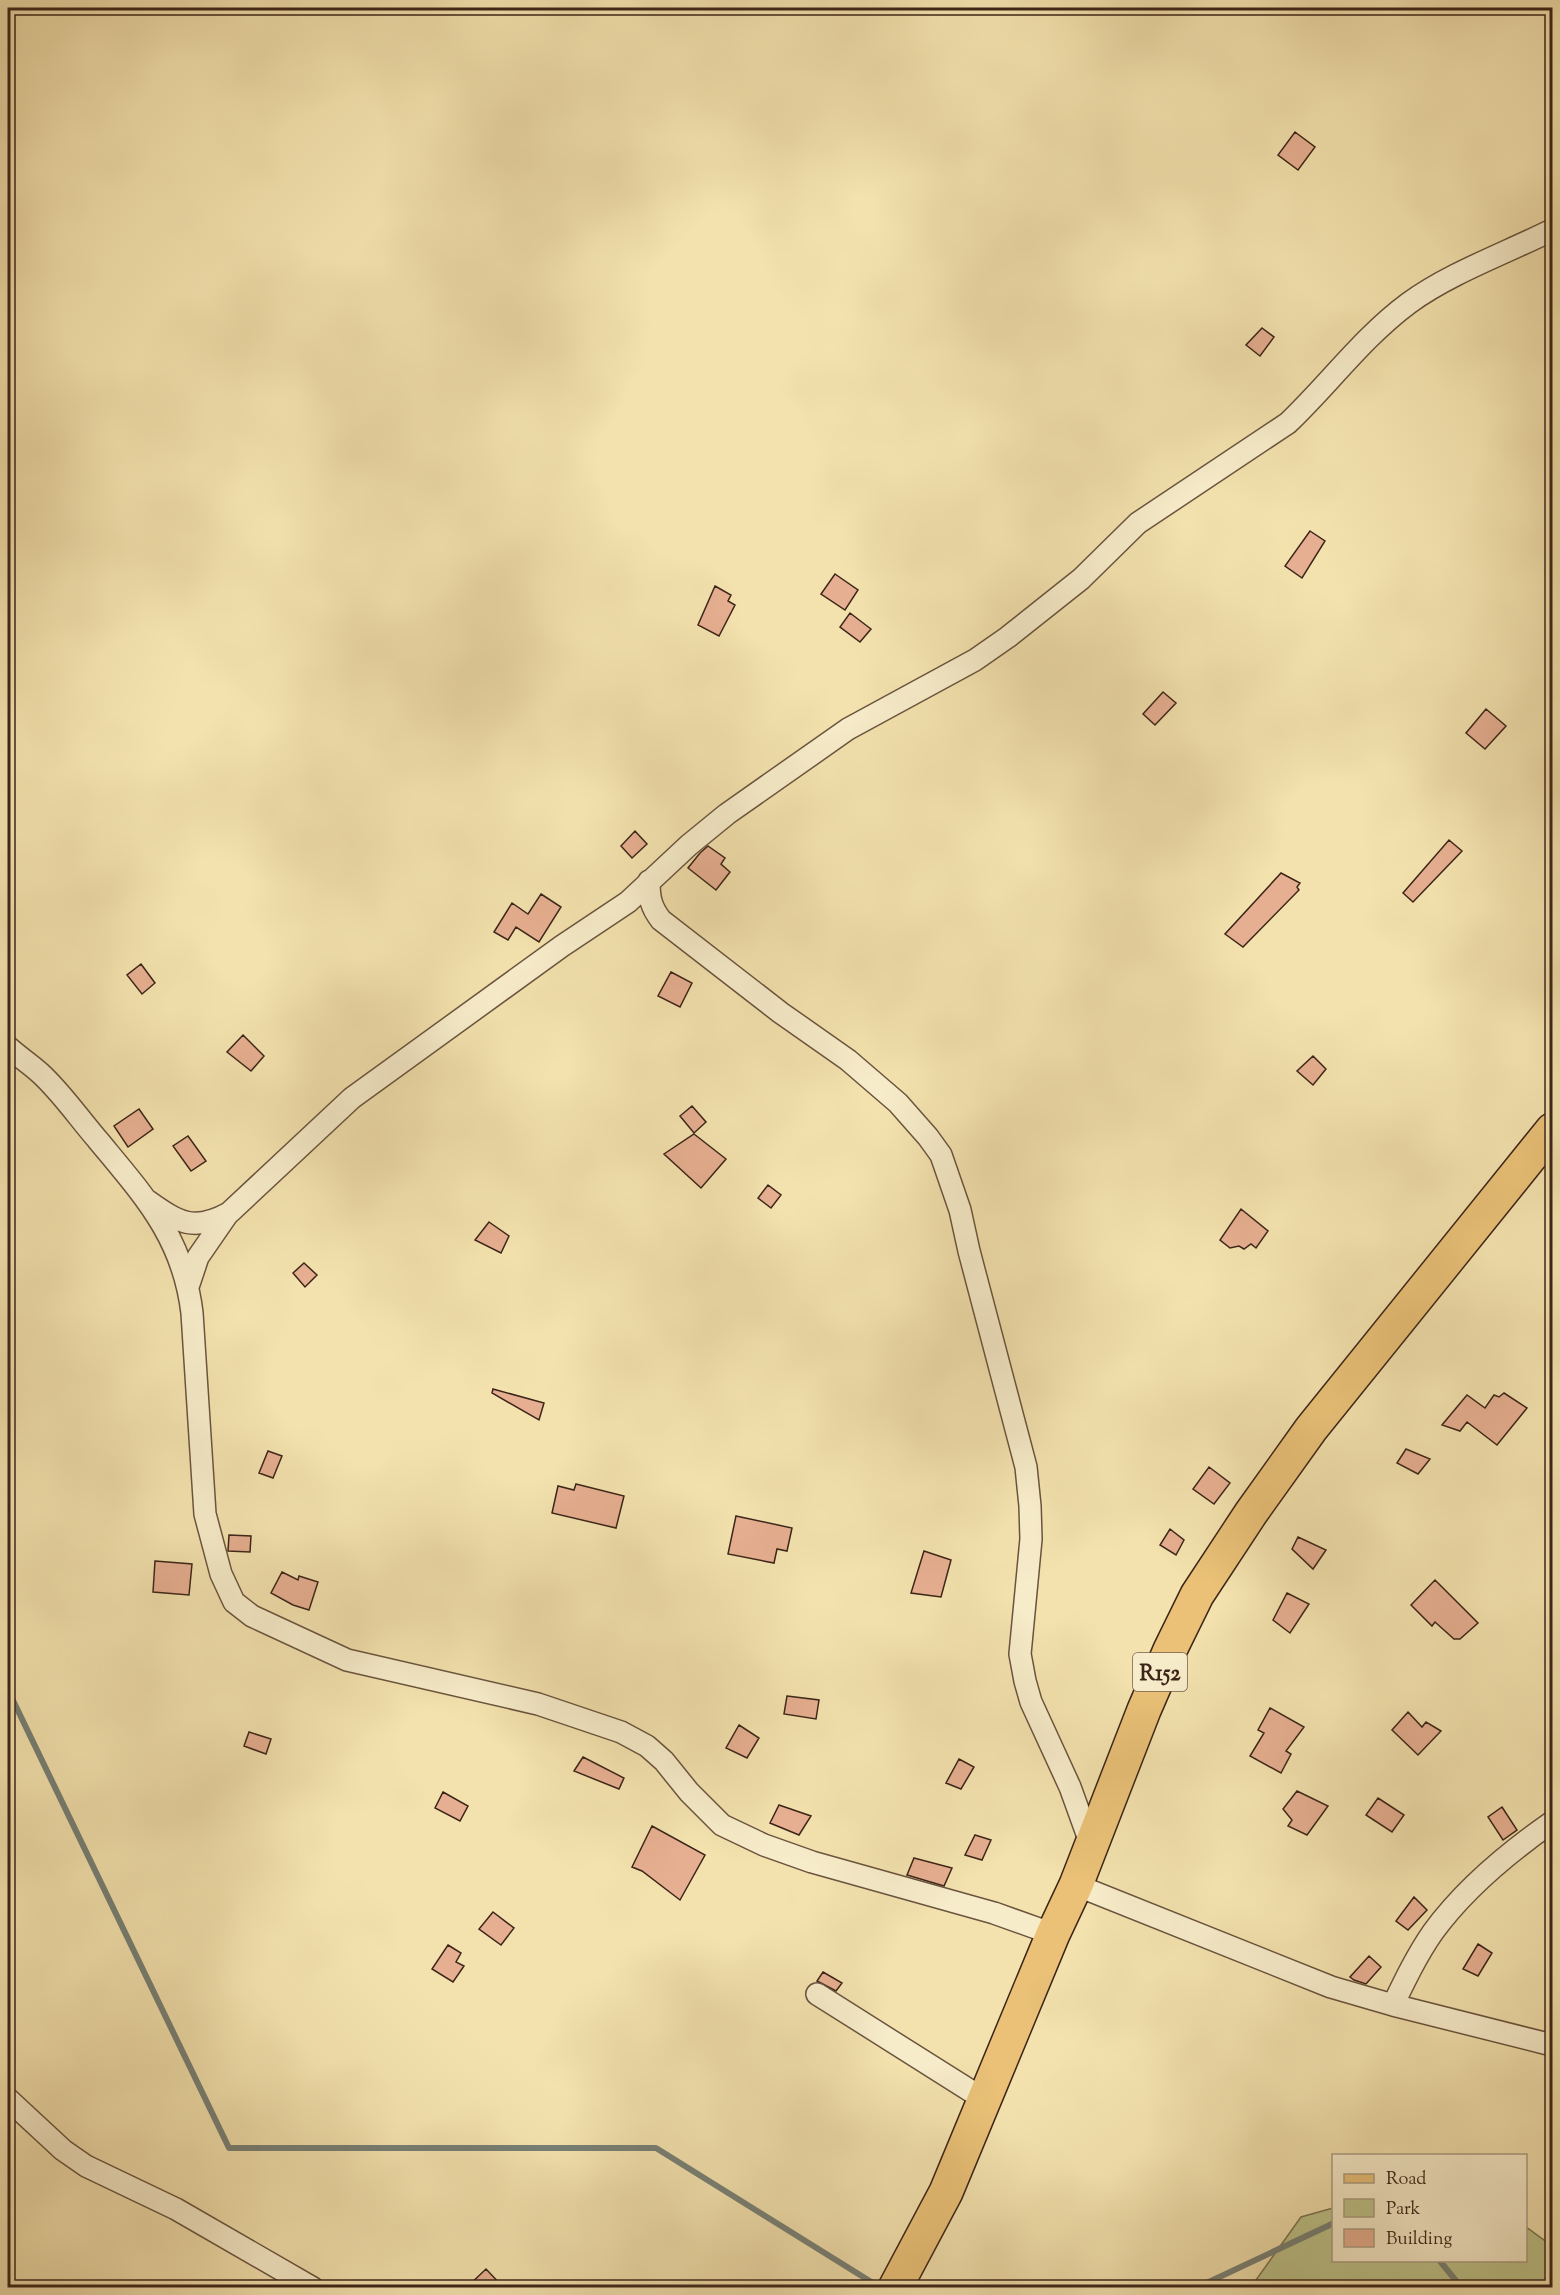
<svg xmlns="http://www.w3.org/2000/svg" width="1560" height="2295" viewBox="0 0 1560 2295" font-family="'Sorts Mill Goudy',serif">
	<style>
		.green { fill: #bdc389; stroke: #7c7450; stroke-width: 1.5 }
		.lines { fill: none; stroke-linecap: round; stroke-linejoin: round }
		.stream { stroke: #778076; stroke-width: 6 }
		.building { fill: #e6af91; stroke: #3c2518; stroke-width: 1.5 }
		.street-casing { stroke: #6a543e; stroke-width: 24 }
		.primary-casing { stroke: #3c2518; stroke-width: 36 }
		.street { stroke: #f7ecca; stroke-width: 21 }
		.primary { stroke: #eac177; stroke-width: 33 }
		.labels { text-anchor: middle; stroke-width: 5; stroke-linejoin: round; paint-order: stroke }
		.shield { fill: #f7ecca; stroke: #74614d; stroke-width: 1.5 }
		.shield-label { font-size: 22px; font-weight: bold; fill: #3c2518 }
	</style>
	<rect width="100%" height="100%" fill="#f3e2ae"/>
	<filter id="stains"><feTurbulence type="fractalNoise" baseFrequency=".00333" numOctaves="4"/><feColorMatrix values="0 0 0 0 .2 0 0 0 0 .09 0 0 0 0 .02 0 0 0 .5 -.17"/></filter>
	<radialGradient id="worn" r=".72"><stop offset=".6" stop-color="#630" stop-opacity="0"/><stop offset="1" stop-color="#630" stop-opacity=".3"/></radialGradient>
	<path class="green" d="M1333,2208L1334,2260H1526V2227L1552,2246V2287H1251L1301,2217Z"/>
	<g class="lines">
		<path class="stream" d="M8,1690L229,2148H656L881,2288
			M1439,2260L1462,2288
			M1196,2288L1334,2223"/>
	</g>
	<path class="building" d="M1295,132L1315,147L1298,170L1278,155Z
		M1262,328L1274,337L1260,356L1246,345Z
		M1310,531L1325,541L1302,578L1285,566Z
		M835,574L858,590L845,610L821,594Z
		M715,586L731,595L728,601L735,605L719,636L698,625Z
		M850,613L871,629L860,642L840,627Z
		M1163,692L1176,703L1155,725L1143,714Z
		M1486,709L1506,726L1485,749L1466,733Z
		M635,831L647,844L632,858L621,846Z
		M1449,840L1462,851L1413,902L1403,893Z
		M708,846L725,858L721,864L730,872L716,890L688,868L700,853Z
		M1281,873L1300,883L1297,887L1299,890L1243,947L1225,934Z
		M541,894L561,907L539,942L516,927L508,940L494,932L512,903L528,914Z
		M141,964L155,983L142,994L127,975Z
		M671,972L692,983L680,1007L658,996Z
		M243,1035L264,1056L251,1071L227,1052Z
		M1313,1056L1326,1069L1313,1085L1297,1071Z
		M692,1106L706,1122L694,1133L680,1116Z
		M139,1109L153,1129L128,1147L114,1126Z
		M694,1134L726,1159L701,1188L664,1154Z
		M188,1136L206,1161L191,1171L173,1146Z
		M768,1185L781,1195L771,1208L758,1198Z
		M1241,1209L1268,1231L1256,1248L1251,1244L1244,1249L1239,1246L1230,1248L1220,1240Z
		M489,1222L509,1236L501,1253L475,1240Z
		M304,1263L317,1275L305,1287L293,1273Z
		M493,1389L544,1403L539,1420L492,1393Z
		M1504,1393L1527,1408L1497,1445L1467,1422L1460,1431L1442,1425L1467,1395L1485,1408L1494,1395L1499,1397Z
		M1406,1449L1430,1459L1418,1474L1397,1463Z
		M268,1451L282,1456L273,1478L259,1473Z
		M1209,1467L1230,1483L1214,1504L1193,1489Z
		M576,1484L624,1496L616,1528L552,1513L558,1486L574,1490Z
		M736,1516L792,1528L787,1551L777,1549L774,1563L728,1554Z
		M1170,1529L1184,1540L1176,1555L1160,1545Z
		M229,1535L251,1536L250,1552L228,1551Z
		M1298,1537L1326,1550L1313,1569L1292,1549Z
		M924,1551L951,1560L941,1597L911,1593Z
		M155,1561L192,1564L189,1595L153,1592Z
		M282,1572L298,1580L299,1576L318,1582L309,1610L293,1605L271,1593Z
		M1435,1580L1478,1623L1460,1639H1454L1435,1622L1432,1626L1411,1605Z
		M1287,1593L1309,1604L1290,1633L1273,1620Z
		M787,1696L819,1700L816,1719L784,1714Z
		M1270,1708L1304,1727L1286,1751L1291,1754L1281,1773L1250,1756L1264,1733L1258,1730Z
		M1408,1712L1422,1727L1426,1722L1441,1731L1418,1755L1392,1730Z
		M739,1725L759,1738L747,1758L726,1748Z
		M249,1732L271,1739L266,1754L244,1746Z
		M583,1757L624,1778L619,1789L574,1771Z
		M959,1759L974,1767L961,1789L946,1783Z
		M1297,1791L1328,1806L1307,1835L1288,1826L1292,1820L1283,1809Z
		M443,1792L468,1806L460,1821L435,1808Z
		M1378,1798L1404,1815L1392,1832L1366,1815Z
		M779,1805L811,1816L799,1835L770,1823Z
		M1502,1807L1517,1830L1503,1840L1488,1817Z
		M652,1826L705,1855L680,1900L642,1871L632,1867Z
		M975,1835L991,1840L982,1860L965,1855Z
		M914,1858L952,1868L944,1886L907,1875Z
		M1414,1897L1427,1910L1408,1930L1396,1921Z
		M493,1912L514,1928L501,1945L479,1929Z
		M1478,1944L1492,1953L1478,1976L1463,1969Z
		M448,1945L461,1953L456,1962L464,1966L453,1982L432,1969Z
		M1369,1956L1381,1967L1366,1984L1354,1980L1350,1977Z
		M823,1972L842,1983L836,1991L817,1981Z
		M486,2269L504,2288H466Z"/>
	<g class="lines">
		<g class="street-casing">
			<path id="street" d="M649,881C649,898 651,907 661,920L781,1013L848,1060L898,1103L928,1137L941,1155L960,1210L969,1251L1026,1467L1030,1506L1031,1539L1020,1654L1025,1681L1031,1702L1070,1787L1091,1845
				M8,1047C18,1056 30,1064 40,1073C61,1092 78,1117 97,1139C144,1196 183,1237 192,1313L205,1514L221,1574L234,1602L252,1616L347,1660L538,1704L621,1732L647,1746L664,1761L689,1792L722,1825L764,1845L812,1862L994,1913L1053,1934
				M148,1201C179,1223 194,1232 229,1213L352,1098L562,946L628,902L689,845L727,814L848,729L975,660L1008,637L1081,579L1138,523L1288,423C1329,384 1363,337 1409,303C1450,273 1506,253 1552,230
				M189,1284L198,1257L227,1215
				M1076,1885L1331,1987L1393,2005L1552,2045
				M817,1994L985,2100
				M1393,2005C1405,1980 1417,1955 1433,1932C1465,1888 1509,1852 1552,1822
				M8,2099L63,2150L86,2166L176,2209L313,2288"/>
		</g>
		<g class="primary-casing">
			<path id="primary" d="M895,2288L946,2192L1053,1934L1076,1885L1144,1710L1170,1650L1197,1595L1251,1513L1311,1429L1552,1130"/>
		</g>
		<use href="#street" class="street"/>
		<use href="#primary" class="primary"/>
	</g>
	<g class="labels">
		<rect class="shield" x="1133" y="1653" width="54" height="38" rx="4.5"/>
		<g class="shield-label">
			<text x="1160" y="1680">R152</text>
		</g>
	</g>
	<rect width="1560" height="2295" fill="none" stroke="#f3e2ae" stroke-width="30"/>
	<rect x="9" y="9" width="1542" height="2277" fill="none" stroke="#3c2518" stroke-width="3"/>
	<rect x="15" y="15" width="1530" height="2265" fill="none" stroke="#3c2518" stroke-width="1.5"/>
	<rect x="1332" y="2154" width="195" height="108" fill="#f7ecca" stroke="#ac9c83" stroke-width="1.5"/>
	<rect x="1344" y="2174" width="30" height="9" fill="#eac177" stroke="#ac9c83" stroke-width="1.5"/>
	<text x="1386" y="2184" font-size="18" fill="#3c2518">Road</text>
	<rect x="1344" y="2199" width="30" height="18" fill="#bdc389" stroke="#ac9c83" stroke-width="1.5"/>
	<text x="1386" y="2214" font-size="18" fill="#3c2518">Park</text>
	<rect x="1344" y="2229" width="30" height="18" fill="#e6af91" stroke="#ac9c83" stroke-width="1.5"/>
	<text x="1386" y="2244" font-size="18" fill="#3c2518">Building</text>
	<rect width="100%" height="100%" filter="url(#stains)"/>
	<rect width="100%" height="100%" fill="url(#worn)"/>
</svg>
